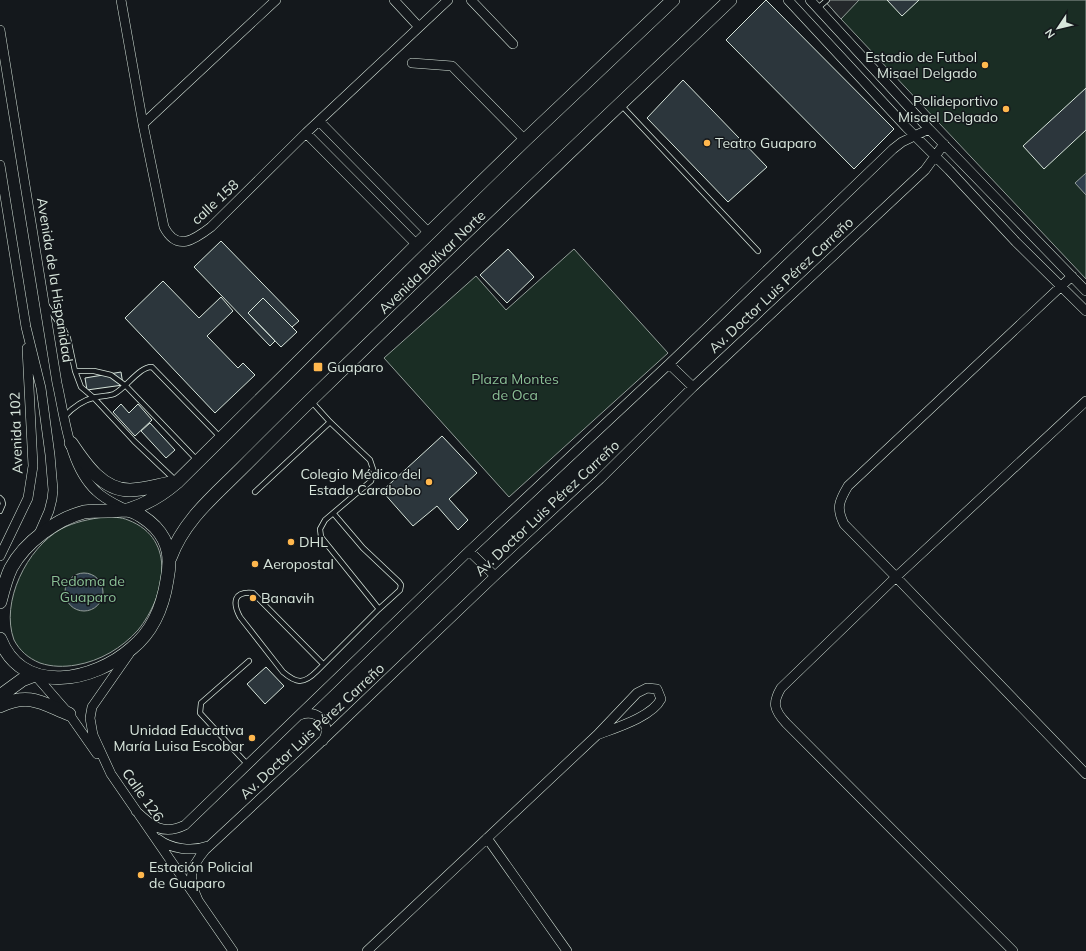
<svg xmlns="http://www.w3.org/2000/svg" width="1086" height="951" viewBox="0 0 1086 951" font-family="Mulish,sans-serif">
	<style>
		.green { fill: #1a2d24; stroke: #939e99 }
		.parking { fill: #24282b; stroke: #939e99 }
		.water { fill: #2f3f4d; stroke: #939e99 }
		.building { fill: #2c363c; stroke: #d8e6dc }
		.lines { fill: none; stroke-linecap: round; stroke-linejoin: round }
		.lane-casing { stroke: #d8e6dc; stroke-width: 6 }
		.street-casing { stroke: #d8e6dc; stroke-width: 10 }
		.secondary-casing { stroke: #d8e6dc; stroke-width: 14 }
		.lane { stroke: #14181c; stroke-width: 4.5 }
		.street { stroke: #14181c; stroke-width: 9 }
		.secondary { stroke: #14181c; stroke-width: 13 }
		.poi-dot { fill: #ffb74d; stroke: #14181c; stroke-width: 1.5 }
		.labels { text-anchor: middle; stroke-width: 3; stroke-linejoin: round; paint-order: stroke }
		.poi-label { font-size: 14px; fill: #d8e6dc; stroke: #14181c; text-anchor: start }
		.street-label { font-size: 14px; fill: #d8e6dc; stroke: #14181c }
		.park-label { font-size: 14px; fill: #8ac095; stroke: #14181c }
	</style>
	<rect width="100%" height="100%" fill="#14181c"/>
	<path class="green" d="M824,0H1086V279L841,19Z
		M574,249L668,353L509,497L384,358L476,276L506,310Z
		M104,517C112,517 121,517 128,520C178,539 165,597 138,630C122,648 100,661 76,665C64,667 52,667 40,663C28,658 20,651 14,640C0,602 27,548 61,529C74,522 90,519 104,517Z"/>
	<path class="parking" d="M824,0H859L841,19Z"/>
	<path class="water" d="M1086,173V195L1075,183Z
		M65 592a19 19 0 1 1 38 0a19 19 0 1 1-38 0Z"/>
	<path class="building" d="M766,0L894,129L854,169L726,40Z
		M887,0H919L902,16Z
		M683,80L767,167L728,202L647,118Z
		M1086,88V130L1044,169L1023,146Z
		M221,241L299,321L292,327L263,298L248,313L275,341L270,346L194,267Z
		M508,249L534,277L507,303L480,275Z
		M163,281L199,318L221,297L233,311L207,336L238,368L243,363L255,375L215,413L125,318Z
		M263,298L297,332L281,347L248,313Z
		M121,372L123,385L87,390L85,378Z
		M121,404L129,413L138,404L152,420L135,436L113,412Z
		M150,423L175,450L166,458L141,431Z
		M442,436L477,473L449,499L468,520L458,530L437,506L413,526L382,491Z
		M266,667L284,686L265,704L247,684Z"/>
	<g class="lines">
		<g class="lane-casing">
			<path id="lane" d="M818,8L827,0
				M622,106L758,251
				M47,306L64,330L68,338L75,371H94L111,375L126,386L197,460
				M75,371L81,387L94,398L134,441L175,480
				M311,401L330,422L370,460L374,472L371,481L325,520L320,529L321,537L379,609L317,671C304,684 297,684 283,672L240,617C232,602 234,591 253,593L323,664
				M64,417C73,407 83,400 96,397C102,396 109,396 114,394C126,388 140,366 152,367L220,437
				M255,492L330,422
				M0,498L2,500L3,504L0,511
				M334,514L363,548L399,582L401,585L400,590L379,609
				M248,765L200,713L201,703L249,661"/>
		</g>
		<g class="street-casing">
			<path id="street" d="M121,0L143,124L164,227C177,252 194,240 211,227L306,133L448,0
				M394,0L419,27
				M471,0L513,44
				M788,0L906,127L949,170L1016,242L1086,311
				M810,0L929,129L1086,291
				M0,30L57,383C65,418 69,466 96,491C104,499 115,504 125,509
				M412,63L452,66L525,140
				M319,121L429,233
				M143,124L276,0
				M306,133L417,245
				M0,165L26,327L41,388L50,455L53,490L52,499L49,511L38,536
				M1072,276L848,486C839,501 836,508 844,524L896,577L1086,774
				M669,364L693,387
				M469,551L495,576
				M0,556L28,498L33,466L27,348
				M129,654L92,707L90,718L93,735L111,774L233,951
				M35,675L69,714L97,754
				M300,715C317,708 333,724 323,741
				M136,811C152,826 163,836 185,825L469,551L669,364L893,149L902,142L929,129
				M487,838L567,951
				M158,839C171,849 192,852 208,846
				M198,900C188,878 189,869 205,850L320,743L495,576L600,479L693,387L925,170L944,144
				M367,951L597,735L637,693L647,688L657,689L661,699C652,717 615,728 597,735
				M1013,951L786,723C774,710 772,703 781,688L896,577L1086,401"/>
		</g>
		<g class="secondary-casing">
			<path id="secondary" d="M71,443C85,464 103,491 131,490C147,489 162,484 177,482
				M128,510C147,504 162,495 177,482L417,245L525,140L673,0
				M170,558C184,520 214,496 241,469C268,442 294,416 321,390C456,259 593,130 730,0
				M0,602C3,590 6,578 11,568C25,542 57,519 84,512C92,511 100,511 108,511C114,511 120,510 126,510C136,511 148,520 155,527C170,543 171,559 167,580C163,606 153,631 132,648C95,681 23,697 0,639
				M0,696L22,680L35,675
				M0,706C29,692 42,703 69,714"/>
		</g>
		<use href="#lane" class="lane"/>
		<use href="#street" class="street"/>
		<use href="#secondary" class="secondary"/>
	</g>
	<g class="poi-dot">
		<circle cx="985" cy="65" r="4"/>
		<circle cx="1006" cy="109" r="4"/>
		<circle cx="707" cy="143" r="4"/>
		<rect x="313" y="362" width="10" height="10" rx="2"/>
		<circle cx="429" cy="482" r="4"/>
		<circle cx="291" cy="542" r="4"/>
		<circle cx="255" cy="564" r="4"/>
		<circle cx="253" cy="598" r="4"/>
		<circle cx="252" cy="738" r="4"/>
		<circle cx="141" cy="875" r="4"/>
	</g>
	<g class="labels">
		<g class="poi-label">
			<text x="977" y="62" text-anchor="end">Estadio de Futbol<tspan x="977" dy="16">Misael Delgado</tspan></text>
			<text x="998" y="106" text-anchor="end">Polideportivo<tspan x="998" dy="16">Misael Delgado</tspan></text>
			<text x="715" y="148">Teatro Guaparo</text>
			<text x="327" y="372">Guaparo</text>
			<text x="421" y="479" text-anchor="end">Colegio Médico del<tspan x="421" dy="16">Estado Carabobo</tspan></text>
			<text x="299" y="547">DHL</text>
			<text x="263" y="569">Aeropostal</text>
			<text x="261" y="603">Banavih</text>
			<text x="244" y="735" text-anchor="end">Unidad Educativa<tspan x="244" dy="16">María Luisa Escobar</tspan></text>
			<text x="149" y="872">Estación Policial<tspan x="149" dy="16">de Guaparo</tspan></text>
		</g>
		<g class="street-label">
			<text transform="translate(215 202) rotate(-43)" y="5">calle 158</text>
			<text transform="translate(432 262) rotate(-44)" y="5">Avenida Bolívar Norte</text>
			<text transform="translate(55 280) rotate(81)" y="5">Avenida de la Hispanidad</text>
			<text transform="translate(781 285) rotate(-43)" y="5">Av. Doctor Luis Pérez Carreño</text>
			<text transform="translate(16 433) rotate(-92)" y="5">Avenida 102</text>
			<text transform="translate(547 508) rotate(-43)" y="5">Av. Doctor Luis Pérez Carreño</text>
			<text transform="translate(312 731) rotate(-43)" y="5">Av. Doctor Luis Pérez Carreño</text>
			<text transform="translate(143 795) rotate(55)" y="5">Calle 126</text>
		</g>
		<g class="park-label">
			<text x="515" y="384">Plaza Montes<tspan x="515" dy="16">de Oca</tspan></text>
			<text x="88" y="586">Redoma de<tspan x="88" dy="16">Guaparo</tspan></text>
		</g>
	</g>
	<g transform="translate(1058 28) rotate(235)" stroke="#14181c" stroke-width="3" paint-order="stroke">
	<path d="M0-3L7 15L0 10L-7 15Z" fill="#d8e6dc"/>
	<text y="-6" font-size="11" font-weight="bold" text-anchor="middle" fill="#d8e6dc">N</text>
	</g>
</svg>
